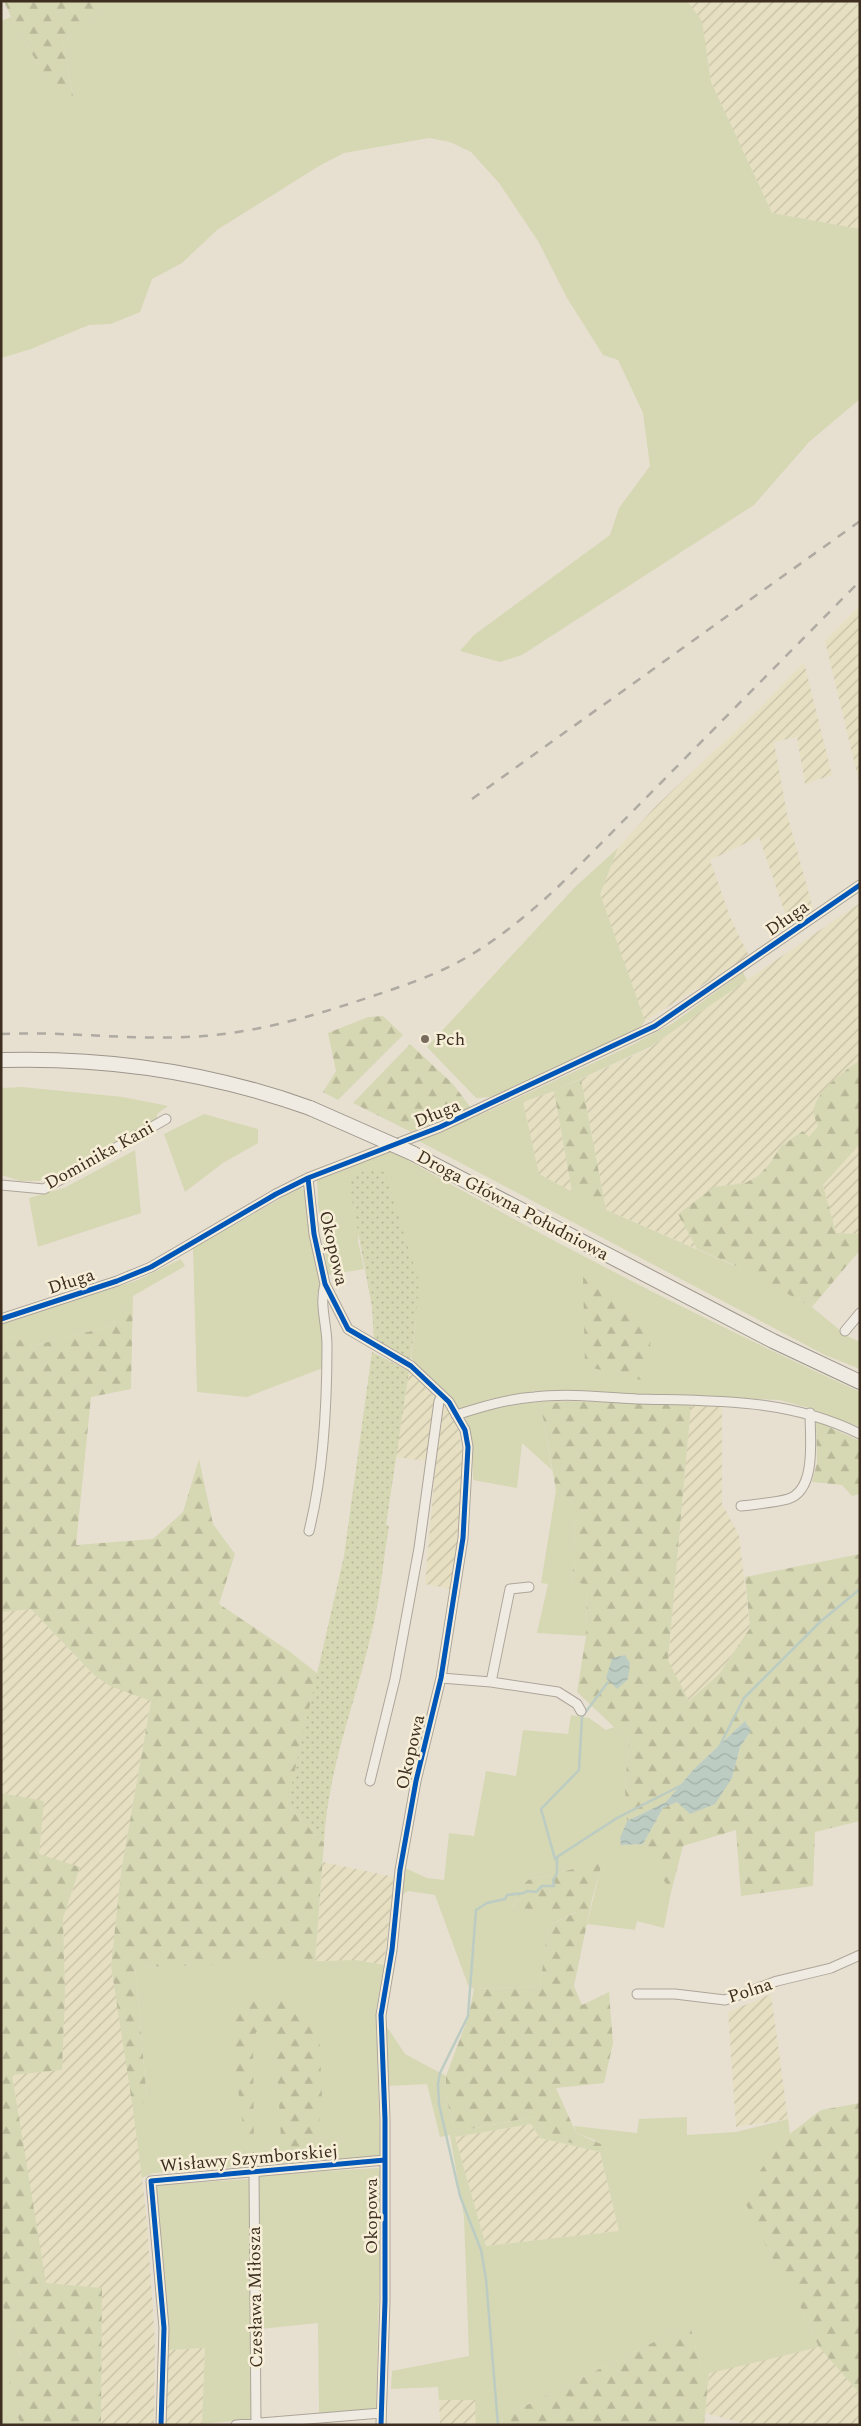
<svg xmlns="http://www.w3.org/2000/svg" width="861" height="2426" viewBox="0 0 861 2426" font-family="Spectral,serif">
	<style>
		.farmland { fill: url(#farmland-furrows) }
		.grass { fill: #d6d7b3; fill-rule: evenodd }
		.forest { fill: url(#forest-firs) }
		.garden { fill: url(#garden-dots) }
		.water { fill: url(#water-waves) }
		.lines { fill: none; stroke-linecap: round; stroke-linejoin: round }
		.stream { stroke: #bcccc2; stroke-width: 2.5 }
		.minor-casing { stroke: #ada599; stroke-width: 11 }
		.secondary-casing { stroke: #9c958a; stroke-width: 16 }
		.minor { stroke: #efebe3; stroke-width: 9 }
		.secondary { stroke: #efebe3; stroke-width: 14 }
		.rail { stroke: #afaaa2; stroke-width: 2.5; stroke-dasharray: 9 9; stroke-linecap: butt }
		.secondary-bridge-casing { stroke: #9c958a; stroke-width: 16; stroke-linecap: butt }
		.secondary-bridge { stroke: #efebe3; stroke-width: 14 }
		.cycleway-casing { stroke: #f7eed8; stroke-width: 8 }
		.cycleway { stroke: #0057b8; stroke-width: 5 }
		.poi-dot { fill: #786c5e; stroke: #f7eed8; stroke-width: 2 }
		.labels { text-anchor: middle; stroke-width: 5; stroke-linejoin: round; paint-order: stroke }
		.street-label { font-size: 18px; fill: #3d2e20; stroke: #f7eed8 }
		.poi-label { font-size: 18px; fill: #3d2e20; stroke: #f7eed8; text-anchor: start }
	</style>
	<defs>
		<pattern id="farmland-furrows" width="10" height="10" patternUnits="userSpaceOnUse" patternTransform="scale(1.25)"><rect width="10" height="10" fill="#e6dfc2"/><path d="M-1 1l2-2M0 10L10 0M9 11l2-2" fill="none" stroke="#c6c0a6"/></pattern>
		<pattern id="forest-firs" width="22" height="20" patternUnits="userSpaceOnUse" patternTransform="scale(1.25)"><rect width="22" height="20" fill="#d6d7b3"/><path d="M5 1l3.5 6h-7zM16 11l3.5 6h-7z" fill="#b9b99a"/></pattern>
		<pattern id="garden-dots" width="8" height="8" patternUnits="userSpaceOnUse" patternTransform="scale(1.25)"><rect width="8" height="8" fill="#d6d7b3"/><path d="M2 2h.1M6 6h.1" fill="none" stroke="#b9b99a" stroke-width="1.8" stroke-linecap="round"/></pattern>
		<pattern id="water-waves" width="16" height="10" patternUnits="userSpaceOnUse" patternTransform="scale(1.25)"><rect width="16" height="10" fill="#bcccc2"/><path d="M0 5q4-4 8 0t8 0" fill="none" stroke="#a2b0a6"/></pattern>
	</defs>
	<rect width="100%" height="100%" fill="#e7e0d1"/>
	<path class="farmland" d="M687,1H860V229L772,213L711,82L708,57Z
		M860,605V782H859L825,641Z
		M804,662L832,775L805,784L797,737L774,742L787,814L814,912L789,925L759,837L710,860L730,917L749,956L645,1021L600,894L618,848L656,806L759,709Z
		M860,903V1060L826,1088L814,1114L818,1126L817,1131L809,1137L803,1131L781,1146L770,1163L758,1176L745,1183L714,1187L679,1214L697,1249L606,1210L581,1079L648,1049L689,1019Z
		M554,1091L572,1192L539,1174L523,1102Z
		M860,1144V1234L836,1233L823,1185Z
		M409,1371L435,1397V1404L426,1461L396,1457Z
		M441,1404L450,1413L458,1428L465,1468L460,1545L452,1589L425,1584Z
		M691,1405H722V1504L739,1535L750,1628L719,1674L689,1701L668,1661Z
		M31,1609L94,1675L151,1700L121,1872L111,1966L136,2123L147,2223L155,2341L154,2425H101L102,2288L46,2283L31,2199L12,2074L62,2070L65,1994L63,1918L80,1868L39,1855L43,1801L1,1793V1612Z
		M323,1862L394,1877L384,1965L356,1960L315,1962Z
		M771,1994L788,2119L736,2127L728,2012Z
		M531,2124L540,2138L600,2152L619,2231L486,2246L455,2137Z
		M819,2347L858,2390L860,2425H749L705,2413L709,2372Z
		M205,2348L202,2424L166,2425L168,2350Z
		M439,2400H476V2425H440Z"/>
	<path class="grass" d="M105,1H687L702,21L711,82L772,213L860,229V399L809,442L754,505L522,655L500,662L460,651L474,635L610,535L619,508L650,466L643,413L618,360L603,355L567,298L538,241L499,183L471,152L450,142L429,138L344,153L319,166L217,230L182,263L152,279L140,312L111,324L89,325L31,349L1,358V21L11,17L51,87L73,95L63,42L101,13Z
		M618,848L600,894L645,1021L640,1028L517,1088L490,1097L476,1098L427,1047L575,887Z
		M743,972L747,980L650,1047L554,1091L523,1102L539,1174L606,1210L742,1269L812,1307L847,1336L858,1341L860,1338V1369L825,1355L417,1140L489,1111L632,1045L673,1023Z
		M22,1087L123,1097L168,1106L157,1114V1122L88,1161L39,1181H20L1,1175V1088Z
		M204,1114L258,1129V1143L223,1163L185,1192L164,1134Z
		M135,1150L141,1213L38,1247L29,1198L64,1188Z
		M392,1151C544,1238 701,1319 860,1392V1427L809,1408L779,1400L715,1397L536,1391L490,1399L459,1409L411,1358L416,1320L367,1170L363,1172L358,1241L364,1269L328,1275L318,1204L317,1180Z
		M301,1187L305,1192L311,1241L322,1284L317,1294L324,1342L323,1368L247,1397L197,1392L193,1248Z
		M181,1259L185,1266L133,1296L111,1326L32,1346L13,1336L1,1340V1323L138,1280Z
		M565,1401L541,1406L552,1470L522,1443L517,1488L473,1480L472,1439L465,1417C497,1405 530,1402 565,1401Z
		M556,1490L574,1506L575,1558L571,1581L587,1585L586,1636L537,1633L548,1584L541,1583Z
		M571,1715L589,1718L606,1730L614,1727L629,1737L625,1789L627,1821L620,1839L622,1845L643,1844L671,1892L664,1928L637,1921L635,1930L587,1924L604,1854L573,1869L528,1880L523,1886L513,1907L577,1911L548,1926L540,1986L474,1989L468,1985L435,1895L408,1891L400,1896L405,1868L427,1878L444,1880L449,1833L474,1836L486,1771L516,1776L523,1730L568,1734Z
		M356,1960L384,1965L376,2010L380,2156L154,2173L142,2178L133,2109L147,2099L135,1967Z
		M383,2021L405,2054L446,2076V2097L455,2132L533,2117L585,2146H597L595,2140L576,2133L574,2126L637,2133L639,2119L687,2117V2135L736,2132L788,2119L790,2134L783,2139L793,2291L819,2347L702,2375L690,2324L501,2418L502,2425H476L475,2400H439L438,2387L391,2389L392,2371L469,2356L464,2217L450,2135L440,2137L427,2084L387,2086ZM531,2124L540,2138L600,2152L619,2231L486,2246L455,2137Z
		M378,2168L382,2172L376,2409L319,2413L318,2323L260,2329L257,2179L260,2175Z
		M250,2179L253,2419L202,2424L205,2348L168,2350L155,2185Z
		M1,2298L12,2338L21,2357L12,2401L21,2425H1Z"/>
	<path class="forest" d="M4,1H105L101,13L63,42L73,96L51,87L11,17Z
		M383,1016L403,1035L338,1100L323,1092L336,1071L328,1033L368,1017Z
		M410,1044L453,1084L471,1108L411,1132L353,1103Z
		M860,1060V1144L823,1185L836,1233L860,1234V1250L812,1307L732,1264L697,1249L678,1214L714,1187L745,1183L758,1176L770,1163L781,1146L803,1131L809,1137L818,1126C816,1120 812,1114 814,1108C820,1087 844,1072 860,1060Z
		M581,1079L606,1210L572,1192L554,1091Z
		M583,1277L638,1314L652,1333L645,1381L585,1366Z
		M133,1296L131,1389L91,1397L76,1545L153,1539L183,1512L199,1459L213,1524L235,1554L219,1604L289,1651L318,1674L287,1805L324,1843L315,1962L135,1967L147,2100L133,2109L111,1966L121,1872L151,1701L110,1686L94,1675L31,1609L1,1612V1340L13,1336L32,1346L111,1326Z
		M565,1401L691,1405L668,1660L689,1701L719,1674L750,1628L745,1577L860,1554V1821L815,1832L813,1886L741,1896L736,1830L683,1846L671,1892L644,1848L643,1844L663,1808L732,1778L740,1747L751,1731L745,1721L693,1770L666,1802L627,1821L625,1789L629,1737L614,1727L577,1692L586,1636L587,1585L571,1581L575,1558L574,1506L556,1490L541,1406Z
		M816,1421L860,1441V1494L852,1496L842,1485L812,1482L817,1463Z
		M1,1793L44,1801L39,1854L80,1867L63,1918L65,1994L62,2070L12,2075L46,2283L102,2288L101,2425H21L12,2401L7,2363L21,2356L12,2338L1,2298Z
		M605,1853L592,1899L574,1986L582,2005L609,1992L613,2043L604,2083L556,2088L576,2133L605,2146H585L546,2137L532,2117L455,2132L446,2097V2076L469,2015L474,1989L540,1986L548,1926L576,1912L513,1908L523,1885L528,1880L573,1869Z
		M293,2000L319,2029L322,2099L317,2139L282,2157L275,2030L262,2026L253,2036L254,2165L246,2149L230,2029L241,2002Z
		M860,2103V2394L819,2347L793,2291L770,2254L745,2202L760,2171L783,2139L821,2110Z
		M690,2324L702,2375L709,2372L704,2425H502L501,2418Z"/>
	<path class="garden" d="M367,1170L385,1172L419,1282L416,1320L410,1361L374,1342L372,1307L348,1178Z
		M372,1352L409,1371L386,1525L389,1526C383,1562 380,1600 371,1635C355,1704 327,1772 324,1843L287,1805L344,1556Z"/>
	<path class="water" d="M625,1655L630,1663L628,1679L617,1689L606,1678L612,1658Z
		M745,1721L751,1731L740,1747L732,1778L715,1804L690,1814L677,1802L663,1808L643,1844L621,1845L620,1838L627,1821L666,1802L693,1770Z"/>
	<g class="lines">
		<path class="stream" d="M717,1751L744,1698L820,1622L860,1589
			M555,1859L541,1809L579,1770L582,1717L608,1682
			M498,2425L486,2279L481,2250L460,2196L439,2104L438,2084L440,2073L468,2016L476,1910L487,1903L505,1899L507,1895L524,1893L527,1891L536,1892L542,1886H554L553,1880L557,1873V1857L617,1818L682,1785"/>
		<g class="minor-casing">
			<path id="minor" d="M308,1178L314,1234L325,1284L348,1329L411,1366L449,1402L465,1430L468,1447L463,1538L441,1678L416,1781L400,1870L392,1950L381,2015L385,2119V2301L381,2425
				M1,1185L44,1189L166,1119
				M1,1319L117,1281L151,1267L276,1194L308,1178L440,1127L655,1026L860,885
				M845,1331L860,1313
				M456,1415C481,1407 507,1399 534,1397C567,1393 603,1397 637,1399C714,1401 788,1398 860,1434
				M741,1506C757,1504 773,1503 788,1499C817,1490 810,1438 810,1413
				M309,1531C323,1475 327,1403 327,1345C327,1325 319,1304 325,1284
				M441,1678L491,1682L558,1692L577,1704L581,1711
				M491,1682L510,1589L529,1587
				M370,1781L395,1679L419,1548L439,1401L442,1396
				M637,1994H675L725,2000L777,1981L831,1968L860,1955
				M254,2172L256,2425
				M161,2425L164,2328L151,2181L385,2160
				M236,2425L381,2413"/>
		</g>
		<g class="secondary-casing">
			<path id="secondary" d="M1,1060C107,1057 210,1072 310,1108
				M412,1153L773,1341L860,1382"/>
		</g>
		<use href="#minor" class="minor"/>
		<use href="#secondary" class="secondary"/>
		<path class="rail" d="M472,799L860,521
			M558,887L860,581
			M1,1034C63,1031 125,1040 186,1037C250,1035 310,1017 370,997C406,985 442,973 474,953C506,933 536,908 563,882"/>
		<g class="secondary-bridge-casing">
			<path id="secondary-bridge" d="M310,1108L412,1153"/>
		</g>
		<use href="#secondary-bridge" class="secondary-bridge"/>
		<g class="cycleway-casing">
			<path id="cycleway" d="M308,1178L314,1234L325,1284L348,1329L411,1366L449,1402L465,1430L468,1447L463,1538L441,1678L416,1781L400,1870L392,1950L381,2015L385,2119V2301L381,2425
				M1,1319L117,1281L151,1267L276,1194L308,1178L440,1127L655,1026L860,885
				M161,2425L164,2328L151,2181L385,2160"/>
		</g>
		<use href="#cycleway" class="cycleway"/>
	</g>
	<circle class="poi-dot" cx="425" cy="1039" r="5"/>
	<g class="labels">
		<g class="street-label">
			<text transform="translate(787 918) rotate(-35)" y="6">Długa</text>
			<text transform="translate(437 1113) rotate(-22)" y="6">Długa</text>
			<text transform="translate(99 1155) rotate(-29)" y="6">Dominika Kani</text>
			<text transform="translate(513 1205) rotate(28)" y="6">Droga Główna Południowa</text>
			<text transform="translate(334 1248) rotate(77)" y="6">Okopowa</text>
			<text transform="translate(71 1281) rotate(-18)" y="6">Długa</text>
			<text transform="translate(410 1752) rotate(-77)" y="6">Okopowa</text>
			<text transform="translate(750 1990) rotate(-18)" y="6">Polna</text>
			<text transform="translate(249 2158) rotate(-5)" y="6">Wisławy Szymborskiej</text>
			<text transform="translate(371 2216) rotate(-90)" y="6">Okopowa</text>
			<text transform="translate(255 2297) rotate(-91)" y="6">Czesława Miłosza</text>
		</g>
		<g class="poi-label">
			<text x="435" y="1045">Pch</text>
		</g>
	</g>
	<rect width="861" height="2426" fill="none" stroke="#3d2e20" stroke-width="5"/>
</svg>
